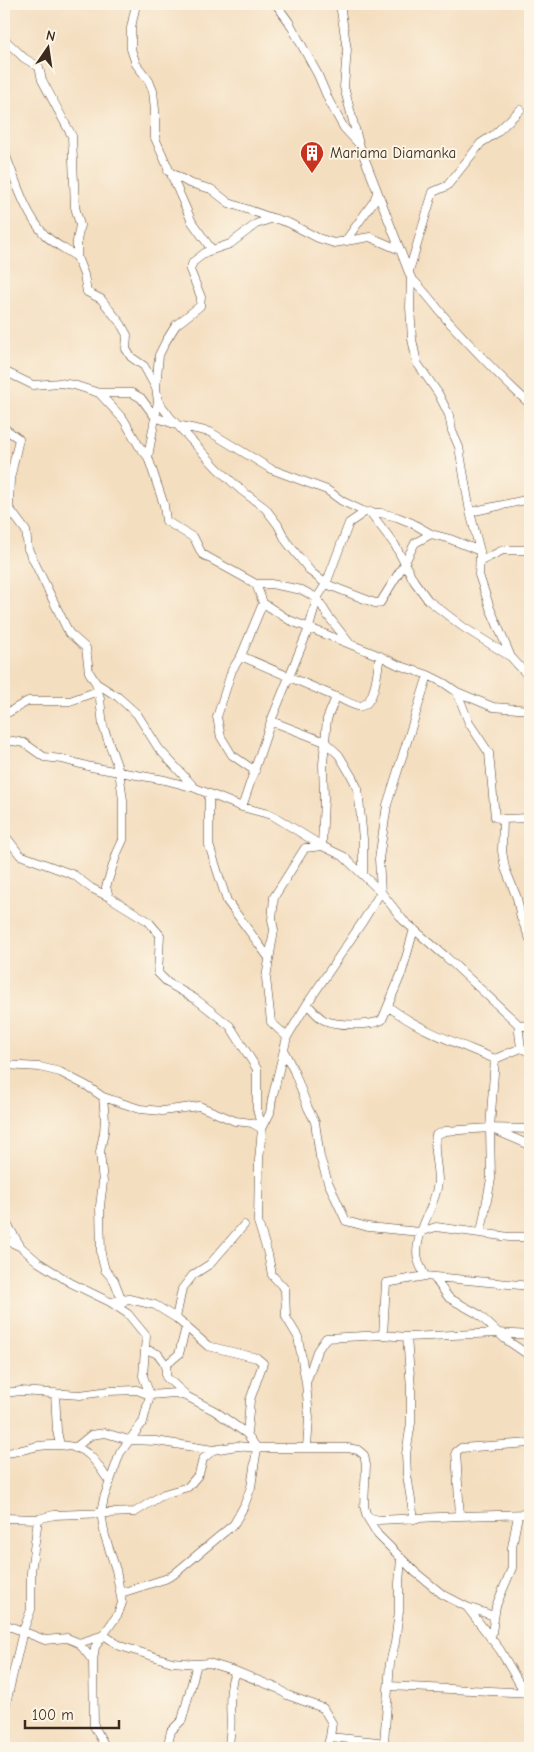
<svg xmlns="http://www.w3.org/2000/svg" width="534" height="1752" viewBox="0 0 534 1752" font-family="'Comic Neue',sans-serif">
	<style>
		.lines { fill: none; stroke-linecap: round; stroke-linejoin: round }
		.minor-casing { stroke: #574536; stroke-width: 9 }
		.minor { stroke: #fff; stroke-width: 8 }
		.labels { text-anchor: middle; stroke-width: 4; stroke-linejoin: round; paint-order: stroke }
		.poi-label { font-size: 15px; fill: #3b2a1e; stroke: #fcf5e5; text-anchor: start }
	</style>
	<rect width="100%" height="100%" fill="#fcf5e5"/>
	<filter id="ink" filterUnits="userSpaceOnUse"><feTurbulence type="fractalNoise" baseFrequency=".02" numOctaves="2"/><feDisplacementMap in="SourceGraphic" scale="10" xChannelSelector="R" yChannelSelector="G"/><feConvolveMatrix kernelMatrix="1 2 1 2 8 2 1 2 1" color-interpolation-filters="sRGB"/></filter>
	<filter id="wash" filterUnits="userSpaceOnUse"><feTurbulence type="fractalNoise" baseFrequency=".0096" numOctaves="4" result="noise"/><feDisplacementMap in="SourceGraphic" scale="20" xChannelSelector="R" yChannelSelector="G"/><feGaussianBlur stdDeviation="1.12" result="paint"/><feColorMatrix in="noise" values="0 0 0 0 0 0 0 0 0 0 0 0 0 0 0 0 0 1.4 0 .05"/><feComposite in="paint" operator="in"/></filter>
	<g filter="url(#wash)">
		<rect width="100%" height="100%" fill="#f4dec0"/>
	</g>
	<g filter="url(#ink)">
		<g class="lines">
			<g class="minor-casing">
				<path id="minor" d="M136,4L131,28V49L136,64L149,81L153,91L155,110V138L192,222L212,250
					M276,4L289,22L318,75L329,101L344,128L358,143
					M340,4L347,50L344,87L359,144L411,278C426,292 436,307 449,322C475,350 501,379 530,404
					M4,39L24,58L39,67L42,80L72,136L75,207L80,225L77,241V257L84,275L87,292L101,299L121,324L127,335L126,349L131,357L144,366L156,388L158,401L148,457
					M4,151C15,178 24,213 45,235C54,244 67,250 77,257
					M168,171L189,183L211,189L229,203L272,218
					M346,240L374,201L377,193
					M409,271L433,192L447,186L481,143L495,134L520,110
					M411,278L410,307L412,339L417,363L438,393L449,415L452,431L459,447L470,512L480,551L479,575L490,608L511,657L530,678
					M4,371L33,385L60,383L74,385L99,393H132L141,398L155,417L177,425L210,432L271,469L327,490L342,501L365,512
					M156,388L159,355L166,341L176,325L200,306L201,297L190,270L193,262L206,252L230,244L256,224L273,218L289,223L318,238L334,243L370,237L400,250
					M99,393L124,420L139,446L148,457L164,505L166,521L194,538L202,554L256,584L263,603L289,620L380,656L398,665L428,675L444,683L457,692L493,707L530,710
					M158,401L170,417L217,468L241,490L265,508L278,525L286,541L311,572L326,584L375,603H380L403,566L415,543L431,534
					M4,428L19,439L10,479L9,505
					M4,497L9,508L26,531L28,549L69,633L86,648L89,672L96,683L118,697L137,714L159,749L195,788
					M370,512L395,545L414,581L428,600L463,627L511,657
					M470,512L530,499
					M481,561L503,550H530
					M256,584H271L302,590L317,598L328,616L350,644
					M263,603L241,656L336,697L327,719L323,764L324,798L322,846L305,848L274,897L272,920L274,930L266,978L271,1022L287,1037L272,1099L270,1113L262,1129L259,1160L258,1222L268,1254L272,1275L285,1289L286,1317L298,1337L306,1383
					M241,656L232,670L217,717L221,737L232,755L255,771
					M96,683L100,699L103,726L119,771L123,800V840L117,853L106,887L109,897
					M457,692L469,723L489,753L495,817L503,819L530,818
					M336,697C343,699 351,705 358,706C376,708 377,669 380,656
					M4,712H9L28,701H70L98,691
					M271,721L325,742L339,755L352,777L358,789L363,839V874
					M4,742L13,741L24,743L44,757L62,759L91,767L165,780L195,788L242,807L272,815L322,846L343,856L381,892L403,920L445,956L518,1024L530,1028
					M209,795V845L227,901L269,958
					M242,807L271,721L309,628L317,598L326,584L349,523L365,512L381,513L397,517L412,523L431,534L450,539L480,551
					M503,819L502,851L505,868L517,898L521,918L530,939
					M4,834L20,855L74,875L91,888L109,897L148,921L160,935L158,973L168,983L197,1000L230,1026L257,1069V1109L262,1129
					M307,1004C312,1009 318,1017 324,1020C336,1026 371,1026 382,1020L402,972L414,929
					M389,1007C420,1031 460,1044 495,1059L521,1048
					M518,1024L521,1048L530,1052
					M287,1037L307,1004L363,921L381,892L379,859L387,805L428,675
					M284,1051L294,1071L308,1108L315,1122L320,1157L328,1182L346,1221L368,1227L420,1232L436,1227L509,1237H530
					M495,1059L490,1128L530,1145
					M4,1065L40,1067L60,1072L87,1086L103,1097L140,1109L162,1111L199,1106L235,1121L252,1123L262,1129
					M103,1097L105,1119L104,1132L100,1152L103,1182L100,1206L101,1254L105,1270L114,1280L123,1303
					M530,1129L490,1128L445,1131L436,1135C432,1147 438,1166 438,1181C437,1205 412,1236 418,1259C419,1265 423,1271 425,1276L530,1286
					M4,1219L21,1247
					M481,1232L491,1179L490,1128
					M4,1239L21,1247L38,1262L71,1283L110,1302L129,1299L155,1305L176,1318L208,1346L257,1358L263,1363L250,1400L247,1434L257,1448L251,1487L244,1506L234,1524L173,1575L165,1579L121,1593
					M435,1279L449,1298L478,1314L505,1339L530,1356
					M176,1318L182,1289L193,1275L210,1264L244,1225
					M186,1327L179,1354L166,1365V1377L186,1395
					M383,1335L386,1283L425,1276
					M407,1337L498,1333L530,1335
					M145,1349L158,1354L166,1365
					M4,1393L21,1391L80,1395L109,1391L137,1390L150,1395L175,1393L188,1397L215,1411L247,1434
					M55,1393L57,1431L60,1445
					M307,1447L309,1418L306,1383L317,1351L326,1338L383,1335L407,1337L411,1388V1423L406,1454L407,1475L414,1519
					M75,1448L91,1435L105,1433L129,1440L156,1441L213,1450
					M4,1453C16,1453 27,1448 39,1446C53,1444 76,1444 88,1454C97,1461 103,1474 110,1482
					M460,1516L456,1452L461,1448L530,1443
					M367,1517L378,1535L415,1572L442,1594L467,1607L500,1650L525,1693
					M4,1518L38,1519L54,1515L135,1512L164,1494L188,1487L199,1474L203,1459L213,1450L237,1446L257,1448H348L358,1450L364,1455L366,1465L364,1506L367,1517L379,1520L460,1516L530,1514
					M467,1607L494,1616
					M4,1624L45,1640L67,1638L79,1643L93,1661
					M491,1639L496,1606L512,1568V1547L518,1515
					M79,1643L104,1635L120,1646L172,1662L197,1664L209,1663L235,1671L279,1689L287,1695L323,1708L332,1723L330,1737L378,1742L399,1748
					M389,1686L530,1693
					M4,1712L23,1631L31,1610V1572L38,1519
					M384,1743L390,1663L395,1643L399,1611V1583L401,1558
					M106,1748L94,1726L93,1661L95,1647L118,1614L122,1603L116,1570L105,1536L101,1513L104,1498L120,1453L143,1422L150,1395L143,1376L146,1336L128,1314L110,1302
					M167,1748L171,1731L182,1720L197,1664
					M228,1748C235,1722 225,1699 235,1671
					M327,1748L330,1737"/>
			</g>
			<use href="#minor" class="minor"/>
		</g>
	</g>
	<defs>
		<g id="building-pin" transform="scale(1.25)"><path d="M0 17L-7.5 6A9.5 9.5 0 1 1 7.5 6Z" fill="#c8321e" stroke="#fcf5e5"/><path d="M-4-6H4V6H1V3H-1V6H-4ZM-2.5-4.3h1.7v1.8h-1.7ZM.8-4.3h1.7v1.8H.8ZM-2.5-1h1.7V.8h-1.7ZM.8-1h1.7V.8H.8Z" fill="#fff"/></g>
	</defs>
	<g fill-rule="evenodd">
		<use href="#building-pin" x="312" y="153"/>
	</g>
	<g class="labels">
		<g class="poi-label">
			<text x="330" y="158">Mariama Diamanka</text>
		</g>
	</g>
	<rect width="534" height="1752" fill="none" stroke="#fcf5e5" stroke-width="20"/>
	<g transform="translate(48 48) rotate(13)" stroke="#fcf5e5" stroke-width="4" paint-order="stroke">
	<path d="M0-4L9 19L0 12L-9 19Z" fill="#3b2a1e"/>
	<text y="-8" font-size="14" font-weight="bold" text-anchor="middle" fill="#3b2a1e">N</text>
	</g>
	<path d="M25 1720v8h94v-8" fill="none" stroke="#3b2a1e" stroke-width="2.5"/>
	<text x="32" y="1720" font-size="15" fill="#3b2a1e" stroke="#fcf5e5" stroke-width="4" paint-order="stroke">100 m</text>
</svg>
